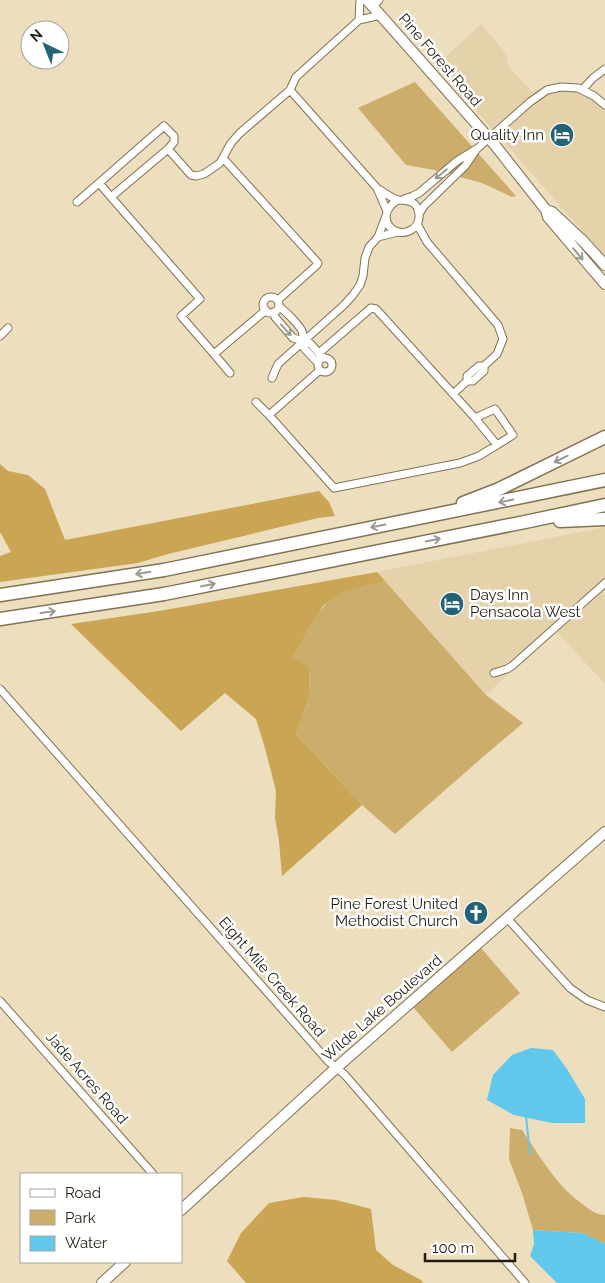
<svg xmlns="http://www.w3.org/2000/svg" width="605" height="1283" viewBox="0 0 605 1283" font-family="Raleway,sans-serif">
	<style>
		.built { fill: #e5d2ab }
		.green { fill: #ccad6c }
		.forest { fill: #c9a554 }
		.water { fill: #60c8ec }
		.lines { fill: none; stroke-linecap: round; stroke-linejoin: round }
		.stream { stroke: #60c8ec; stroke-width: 2 }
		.street-casing { stroke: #807254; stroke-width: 9 }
		.secondary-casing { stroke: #807254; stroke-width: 12 }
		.highway-casing { stroke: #807254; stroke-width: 15 }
		.street { stroke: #fff; stroke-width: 7 }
		.secondary { stroke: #fff; stroke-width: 10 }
		.highway { stroke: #fff; stroke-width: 12 }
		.oneway { stroke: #9c9993 }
		.labels { text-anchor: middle; stroke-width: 5; stroke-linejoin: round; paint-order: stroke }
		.street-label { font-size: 15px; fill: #221d10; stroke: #fff }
		.poi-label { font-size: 15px; fill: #221d10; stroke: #fff; text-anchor: end }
	</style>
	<rect width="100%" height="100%" fill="#eddebd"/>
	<path class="built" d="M481,24L507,55L508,66L532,92L546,87L539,91L527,99L493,130L437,65Z
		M561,90L573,91L584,94L599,103L605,109V257L498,135L543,96L549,93Z
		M605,527V579L510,663L499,668L490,671L492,677L509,672L514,669L486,695L377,572Z
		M605,588V684L556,631Z"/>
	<path class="green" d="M415,82L516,196L512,197L482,183L434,170L406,165L358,108Z
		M385,581L486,695L523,723L484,756L395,834L362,805L296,734L310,695L309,669L293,656L294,652C307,630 319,604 343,592C356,586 372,583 385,581Z
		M481,948L520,993L452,1052L413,1007Z
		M510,1128L522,1130C540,1156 555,1184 581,1203C590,1210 594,1214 605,1215V1244L582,1233L533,1230L522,1193L509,1159Z"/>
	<path class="forest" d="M0,464L8,471L28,475L45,489L65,540L319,491L329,502L335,516L318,518L168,554L138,563L0,582V556L11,552L0,532Z
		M377,572L385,581L366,585L343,592L323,606L308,629L293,656L309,668L310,695L296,734L362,805L282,876L279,841L275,818L276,791L265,748L256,719L225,693L181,731L71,624L159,611Z
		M303,1197L336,1200L371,1209L376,1250L393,1265L421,1280L423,1283H246L227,1261L241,1233L269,1203Z"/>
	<path class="water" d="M531,1048L553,1050L567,1069L585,1099V1123H552L514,1115L487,1100L493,1075L512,1055Z
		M533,1230L582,1233L605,1244V1283H557L530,1256L534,1244Z"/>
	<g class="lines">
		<path class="stream" d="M526,1116L530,1154"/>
		<g class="street-casing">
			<path id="street" d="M373,6L379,0
				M359,20L360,0
				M290,90L377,188L387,211
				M582,90L593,78L605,69
				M168,149L191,175L196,176L204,174L220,163L231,143L240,133L290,90L296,77L359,20L381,15
				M223,158L318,263L317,265L278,300
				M99,183L164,126L174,136V142L168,149L111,197
				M378,189C384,192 392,199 399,200C408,201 417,200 419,214C421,231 399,239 389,226C382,215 389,205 398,200
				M404,199L413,196L419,193L457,161L478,148L530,102L547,90L561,87L578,88L594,96L605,105
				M77,202L99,183L111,197L200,299L181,316L214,354L266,310
				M419,214L424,206L465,166L476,150
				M417,224L427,242L498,325L503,339L497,354L484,366H479L467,376V381L453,394
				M378,237L398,232
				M263 305a8 8 0 1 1 16 0a8 8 0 1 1-16 0Z
				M279,307C285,310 299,325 302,331C303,336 303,339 306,343H310L323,358
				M273,312L275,317L293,338L304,341
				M0,336L8,328
				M306,343L304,348L318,363
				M319,353L371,308L376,309L475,418
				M214,354L230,373
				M318 365a7 7 0 1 1 14 0a7 7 0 1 1-14 0Z
				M320,370L269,415L334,488L460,463L479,456L513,435L495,409L475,418L497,445
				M272,378L278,364L344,305L353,295L360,285L363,276L365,258L369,247L378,237L386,216
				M467,381H473L484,371V366
				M256,402L269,415
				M494,673L507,669L512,666L605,583
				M0,689L328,1061L345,1075L525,1283
				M507,918L570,988L587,1000L605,1007
				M0,1001L153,1174"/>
		</g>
		<g class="secondary-casing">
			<path id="secondary" d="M367,0L494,144L546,210L548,217L605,284
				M546,210L552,212L583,241L605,265
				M181,1210L336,1068L605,832
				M102,1283L125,1262"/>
		</g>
		<g class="highway-casing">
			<path id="highway" d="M463,503L499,489L605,437
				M560,521L605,519
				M0,595L164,570L605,480
				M0,619L164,594L525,522L605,505"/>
		</g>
		<use href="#street" class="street"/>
		<use href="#secondary" class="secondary"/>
		<use href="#highway" class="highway"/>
	</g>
	<defs><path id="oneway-shaft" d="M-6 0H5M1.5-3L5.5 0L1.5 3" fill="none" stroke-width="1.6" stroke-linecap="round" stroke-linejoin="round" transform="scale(1.25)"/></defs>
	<g class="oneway">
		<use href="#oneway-shaft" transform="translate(441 174) rotate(141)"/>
		<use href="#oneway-shaft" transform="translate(578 254) rotate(50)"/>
		<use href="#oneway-shaft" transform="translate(286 330) rotate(48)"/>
		<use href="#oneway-shaft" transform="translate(561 459) rotate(154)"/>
		<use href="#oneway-shaft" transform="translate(506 501) rotate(169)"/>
		<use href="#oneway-shaft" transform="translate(378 526) rotate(169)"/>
		<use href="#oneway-shaft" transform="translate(433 540) rotate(-11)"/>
		<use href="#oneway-shaft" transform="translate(143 573) rotate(171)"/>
		<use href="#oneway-shaft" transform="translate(208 585) rotate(-12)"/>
		<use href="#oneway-shaft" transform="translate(48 612) rotate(-8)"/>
	</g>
	<defs>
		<g id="hotel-disc" transform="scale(1.25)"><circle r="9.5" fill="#226377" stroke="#fff"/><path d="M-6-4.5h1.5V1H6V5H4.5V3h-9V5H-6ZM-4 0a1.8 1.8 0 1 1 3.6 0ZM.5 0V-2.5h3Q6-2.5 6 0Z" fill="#fff"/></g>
		<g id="church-disc" transform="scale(1.25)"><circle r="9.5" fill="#226377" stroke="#fff"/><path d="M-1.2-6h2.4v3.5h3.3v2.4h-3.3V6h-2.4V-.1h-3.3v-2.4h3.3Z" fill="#fff"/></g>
	</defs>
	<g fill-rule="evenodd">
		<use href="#hotel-disc" x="562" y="135"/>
		<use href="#hotel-disc" x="452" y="604"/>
		<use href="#church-disc" x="476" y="913"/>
	</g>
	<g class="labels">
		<g class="street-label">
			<text transform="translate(440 60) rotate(49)" y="5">Pine Forest Road</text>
			<text transform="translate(272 977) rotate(49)" y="5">Eight Mile Creek Road</text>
			<text transform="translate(382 1008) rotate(-41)" y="5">Wilde Lake Boulevard</text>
			<text transform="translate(87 1078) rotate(49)" y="5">Jade Acres Road</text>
		</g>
		<g class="poi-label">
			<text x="544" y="140">Quality Inn</text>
			<text x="470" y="600" text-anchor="start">Days Inn<tspan x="470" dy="17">Pensacola West</tspan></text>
			<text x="458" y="909">Pine Forest United<tspan x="458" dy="17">Methodist Church</tspan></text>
		</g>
	</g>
	<rect x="20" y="1173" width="162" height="90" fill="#ffffff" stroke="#a7a59f"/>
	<rect x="30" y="1189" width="25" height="8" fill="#ffffff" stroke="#a7a59f"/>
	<text x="65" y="1198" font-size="15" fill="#221d10">Road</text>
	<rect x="30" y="1210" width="25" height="15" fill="#ccad6c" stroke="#a7a59f"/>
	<text x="65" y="1223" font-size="15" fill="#221d10">Park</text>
	<rect x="30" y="1236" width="25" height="15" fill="#60c8ec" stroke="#a7a59f"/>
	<text x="65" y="1248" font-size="15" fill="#221d10">Water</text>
	<g transform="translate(45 45) rotate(317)"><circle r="24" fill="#ffffff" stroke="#a7a59f"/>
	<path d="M0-4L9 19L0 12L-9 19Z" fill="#226377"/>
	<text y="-8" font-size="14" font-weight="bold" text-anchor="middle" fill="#221d10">N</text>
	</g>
	<path d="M425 1253v8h90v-8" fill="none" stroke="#221d10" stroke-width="2.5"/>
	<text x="432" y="1253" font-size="15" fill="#221d10" stroke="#ffffff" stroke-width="4" paint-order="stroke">100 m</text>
</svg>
